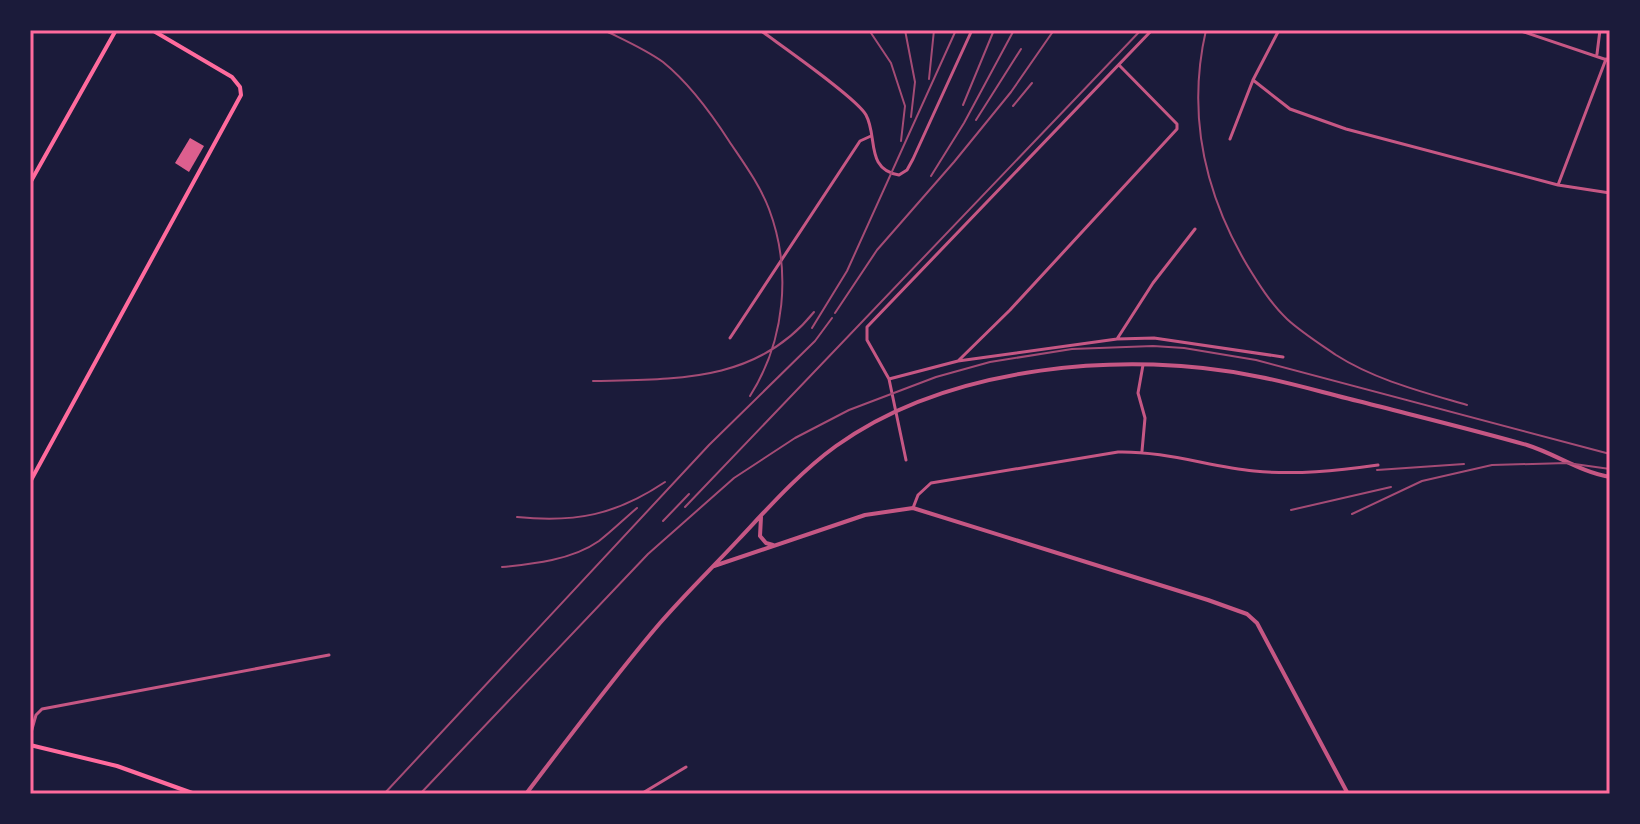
<svg xmlns="http://www.w3.org/2000/svg" width="1640" height="824" viewBox="0 0 1640 824" font-family="'DejaVu Sans',sans-serif">
	<style>
		.building { fill: #dd5f8e }
		.lines { fill: none; stroke-linecap: round; stroke-linejoin: round }
		.minor { stroke: #c65784; stroke-width: 3 }
		.tertiary { stroke: #c65784; stroke-width: 4 }
		.secondary { stroke: #ff6b9d; stroke-width: 4 }
		.primary { stroke: #ff6b9d; stroke-width: 4 }
		.rail { stroke: #a44b75; stroke-width: 2 }
		.neatline { fill: none; stroke: #ff6b9d; stroke-width: 3 }
	</style>
	<rect width="100%" height="100%" fill="#1b1b3a"/>
	<path class="building" d="M190,138L204,146L189,172L175,163Z"/>
	<g class="lines">
		<path class="minor" d="M760,30C780,45 857,98 866,115C878,137 865,169 899,175L907,170L913,159L972,30
			M1518,30L1610,61
			M1597,54L1600,30
			M1253,80L1290,109L1346,129L1558,185L1610,193
			M1230,139L1253,80L1279,30
			M1558,185L1606,59
			M730,338L860,141L871,136
			M1117,339L1153,283L1195,229
			M958,361L1010,310L1177,129V124L1119,65
			M889,379L958,361L1117,339L1154,338L1283,357
			M1142,451L1145,418L1138,393L1143,365
			M906,460L889,379L867,340V327L1152,30
			M913,508L918,495L931,483L1118,452C1164,451 1208,466 1254,471C1296,475 1336,471 1378,465
			M30,736L36,715L42,709L329,655
			M641,794L686,767"/>
		<path class="tertiary" d="M761,517L760,536L766,543L773,545
			M714,566L865,515L913,508L1208,600L1247,614L1257,623L1348,794
			M526,794C570,736 613,678 660,623C685,594 713,567 739,539C769,507 800,472 836,446C949,365 1127,349 1260,377C1296,384 1331,395 1366,403C1420,417 1474,430 1527,445C1556,454 1580,472 1610,477"/>
		<path class="secondary" d="M30,482L241,95L240,87L232,77L152,30
			M30,745L117,766L195,794"/>
		<path class="primary" d="M30,183L116,30"/>
		<path class="rail" d="M604,30C624,40 645,49 663,62C689,83 711,113 729,141C743,162 760,185 769,209C792,270 785,341 750,396
			M869,30L891,63L905,106L901,141
			M905,30L915,82L911,117
			M1206,30C1187,113 1204,192 1247,265C1258,283 1271,304 1287,319C1301,332 1320,344 1336,355C1375,380 1423,392 1467,405
			M929,79L934,30
			M963,105L994,30
			M1013,106L1032,83
			M976,120L1021,49
			M931,176L964,123L1014,30
			M835,313L877,250L954,162L1011,92L1054,30
			M812,328L847,271L956,30
			M593,381C676,379 757,383 814,312
			M1377,470L1464,464
			M685,507L1141,30
			M1291,510L1391,487
			M1352,514L1422,481L1492,465L1567,463L1610,469
			M517,517C575,523 616,515 665,482
			M663,521L689,494
			M502,567C533,564 572,560 599,541C612,531 624,519 637,508
			M384,794L709,445L815,341L832,318
			M420,794L648,554L734,478L795,438L849,410L936,377L990,362L1072,349L1153,346L1184,348L1256,360L1610,454"/>
	</g>
	<rect width="1640" height="824" fill="none" stroke="#1b1b3a" stroke-width="64"/>
	<rect x="32" y="32" width="1576" height="760" class="neatline"/>
</svg>
